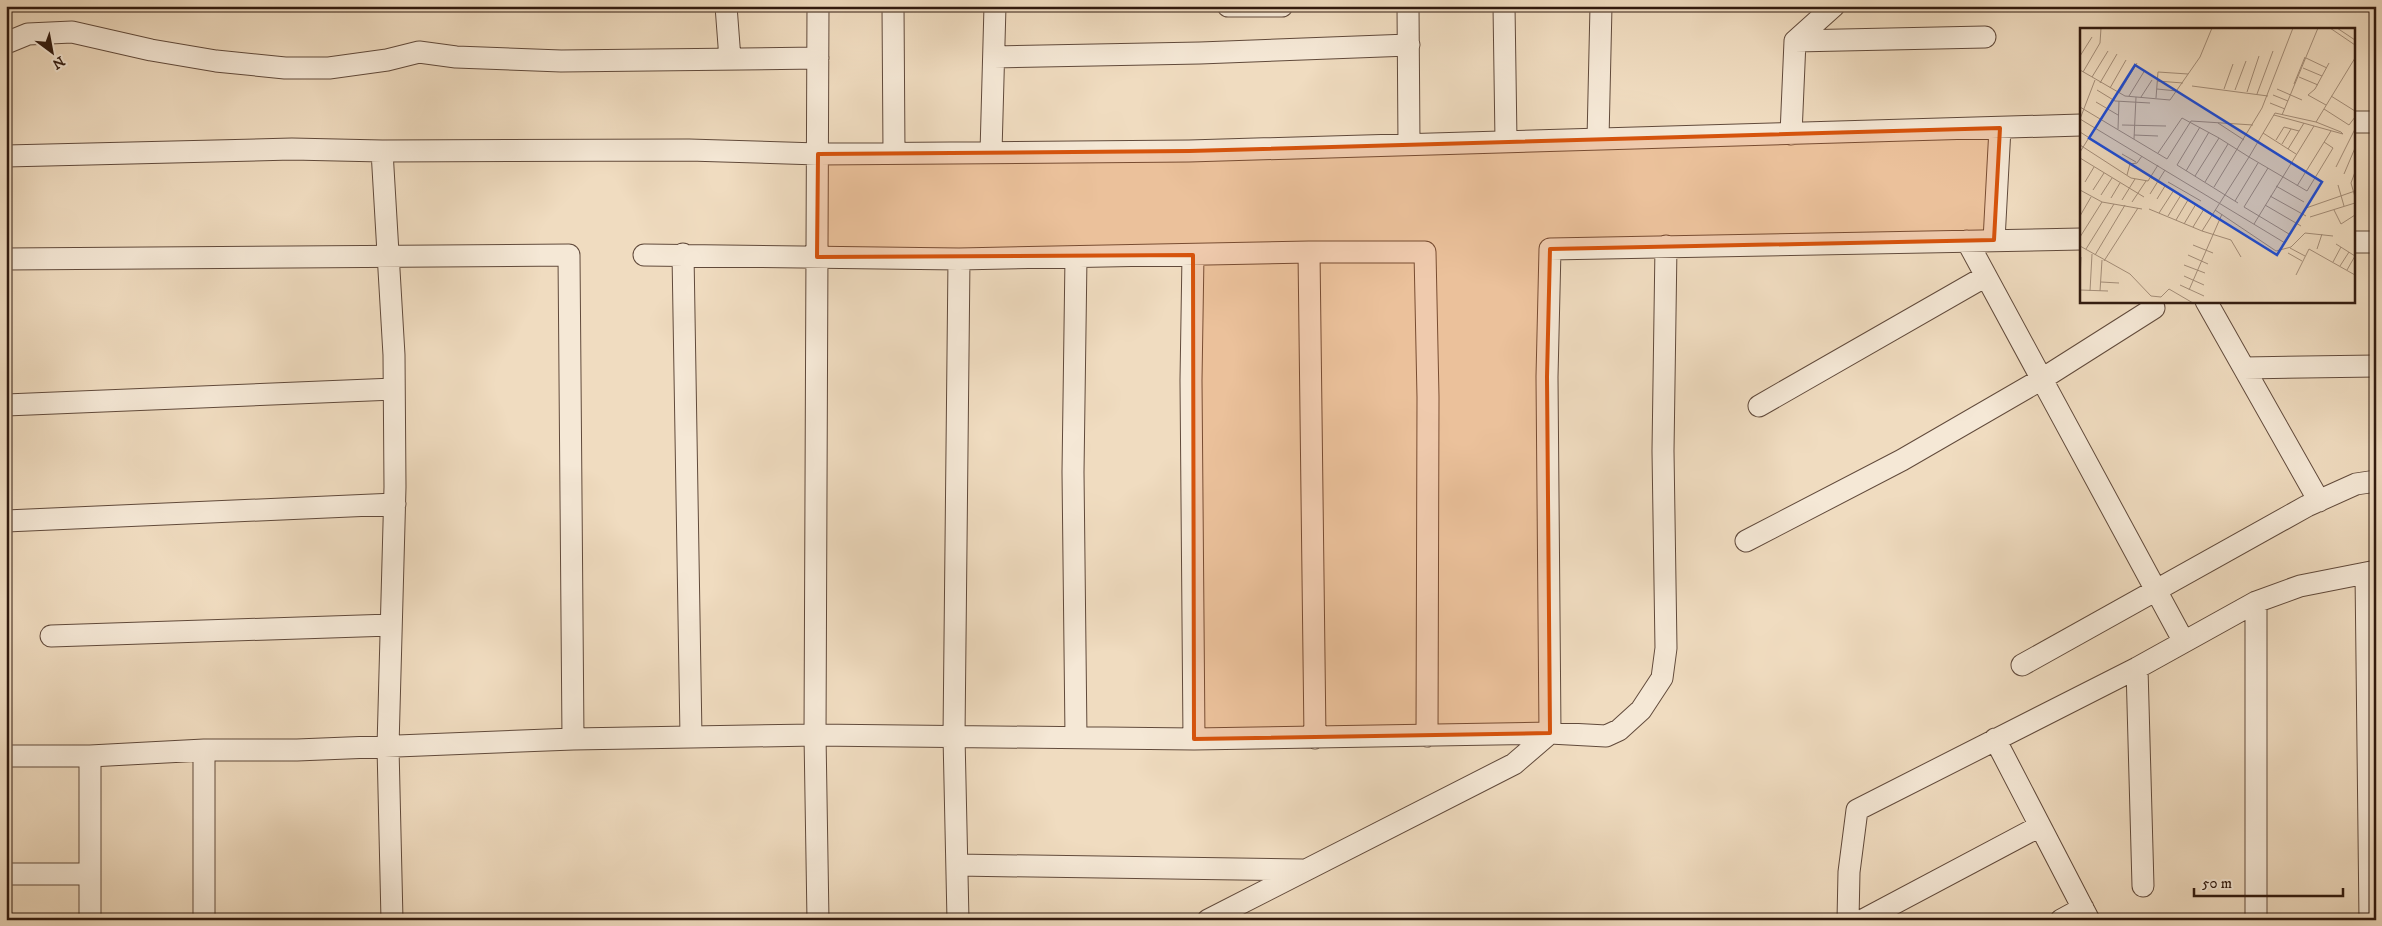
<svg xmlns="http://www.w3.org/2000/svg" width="2382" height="926" viewBox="0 0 2382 926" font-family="'IM FELL DW Pica',serif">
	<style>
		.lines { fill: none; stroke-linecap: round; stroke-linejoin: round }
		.minor-casing { stroke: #614a3b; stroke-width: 23 }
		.minor { stroke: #f5e8d6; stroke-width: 21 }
		.marked { fill: #d6530c; fill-opacity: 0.2; stroke: #d6530c; stroke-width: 4; stroke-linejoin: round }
		.inset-road { fill: none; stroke: #a48e79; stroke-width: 1 }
		.view { fill: #1d4ed8; fill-opacity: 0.15; stroke: #1d4ed8; stroke-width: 2.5 }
		.inset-edge { fill: none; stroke: #311a0f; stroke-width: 2.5 }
	</style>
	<rect width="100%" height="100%" fill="#f0dcc0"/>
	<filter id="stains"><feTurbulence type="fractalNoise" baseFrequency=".004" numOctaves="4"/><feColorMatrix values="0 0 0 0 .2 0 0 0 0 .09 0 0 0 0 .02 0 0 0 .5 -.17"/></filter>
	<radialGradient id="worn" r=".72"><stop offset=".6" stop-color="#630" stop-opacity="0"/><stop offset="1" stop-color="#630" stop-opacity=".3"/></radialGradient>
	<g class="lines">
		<g class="minor-casing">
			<path id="minor" d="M726,6L730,59
				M818,6L815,735L1194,739L1191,380L1193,255
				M893,6L894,153
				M1228,6H1282
				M1408,6L1409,144
				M1504,6L1506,141
				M1795,41L1985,37
				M6,43L28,34L72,32L151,50L216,61L285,68H329L387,60L419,52L456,57L561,61L818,58
				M994,57L1200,53L1409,45
				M2353,122H2376
				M1791,134L1795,41L1834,6
				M1598,139L1601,6
				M382,151L394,355L395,487L388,747L392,920
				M991,152L995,6
				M6,156L292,149L382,151L689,150L818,154L1189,151L2081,125
				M1994,240L2000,128
				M1967,241L2184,642
				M2353,242H2376
				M1309,252L1315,738
				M683,254L691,737
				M644,255L959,259L1309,252H1425L1428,397L1427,736
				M1076,257L1073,472L1076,737
				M6,259L569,255L573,739
				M2206,301L2319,501
				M2244,368L2376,366
				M6,405L394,389
				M1759,406L1986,276
				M6,521L395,504
				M1746,541L1902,460L2042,379L2154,308
				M2366,573L2370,920
				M2256,602V920
				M51,636L391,625
				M2022,665L2307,506L2356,484L2376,481
				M2137,668L2143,886
				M1194,739L1550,733L1606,736L1619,730L1641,710L1662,678L1666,648L1663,451L1666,246
				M1995,739L2089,920
				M204,750V920
				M6,756H90
				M957,865L1302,870
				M6,874H90
				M90,920V756L204,750H297L573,739L815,735L818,920
				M958,920L954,736L959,259
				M1208,920L1514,764L1550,733L1547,377L1550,249L2081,239
				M1848,920L1849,872L1857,810L2137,668L2256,602L2300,586L2376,571
				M1863,920L2040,826
				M2061,920L2083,908"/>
		</g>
		<use href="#minor" class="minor"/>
	</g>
	<path class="marked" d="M2000,128L1994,240L1550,249L1547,377L1550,733L1194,739L1193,255L817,257L818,154L1189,151Z"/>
	<g transform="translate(2080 28)">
		<rect width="275" height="275" fill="#f0dcc0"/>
		<path class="inset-road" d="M250,0L275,17M257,0L275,12M0,28L12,9M226,30L247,40M223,40L242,48M0,42L45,68L90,72L120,29L132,0M3,44L20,15L21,0M12,49L28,23M219,49L238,57M77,53L103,55M20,55L37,26M214,56L225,29M112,58L188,68M30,60L46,32M77,61L97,63M144,61L153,36M197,61L222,72M17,62L35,73L70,75M155,62L166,33M167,64L179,28M39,65L57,35M177,66L193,23M193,67L208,73M49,68L65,42M251,68L275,83M61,69L72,52M76,70L78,44L108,46M16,74L38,87M190,75L205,81M246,77L228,67L235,61L249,35M0,79L87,131L111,93L173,97M244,81L269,97L275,89M194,87L263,106L261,104M202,87L238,0M0,91L205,215M0,91L15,52M236,94L275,30M138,95L164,112M42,97L86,98M120,99L97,137L158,175M38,101L39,73M0,104L38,128M183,105L216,126M54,107L78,108M54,111L56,69M196,112L204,99L219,103M178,114L211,135M244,114L253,120L227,163L169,129L195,85L236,94L261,104M202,116L211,101M0,117L51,150L68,153L78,137M208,121L224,95M0,124L37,65M78,125L102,90L139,110M42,126L56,134M0,130L64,169M256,139L275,101M188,140L164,179L209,206M106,143L129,104M275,144L271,155L275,169M264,146L275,120M47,147L50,136L57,135L62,128M115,148L139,110L169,129L122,203M70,149L132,186M5,154L14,139M88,154L121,173M125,154L148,116M258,157L264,178M196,158L224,174M217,158L251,103M134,159L182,80L213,0M0,162L22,174L62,181M13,162L24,145M70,166L85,142M21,167L32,150M190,168L226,188M31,170L40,155M77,171L85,158M42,172L55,151M155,173L178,135M52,174L66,153M185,177L221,198M226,180L275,163M69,181L122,203L151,212L161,229M135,182L196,223L211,219L225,205L253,208M254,182L261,196L275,187M79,185L94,162M0,188L11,169M88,188L101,167M230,189L275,175M96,192L108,172M104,196L116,176M174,196L234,98M113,199L124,181M0,209L22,174M256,216L275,228L267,242M113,217L133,225M0,218L50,246L71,268L81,269L89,261L113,275M210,220L225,228M6,221L34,176M237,221L242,206M208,225L222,233M15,227L45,177M108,227L128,236M24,233L58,180M253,234L261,219M104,237L125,245M260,238L269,224M216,247L229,221L275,247M104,248L124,257M0,253L1,229M21,254L39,255M100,257L124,268M0,262L28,263M109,262L142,186M10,263L12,226M20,263L22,232"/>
		<path class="view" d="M55,37L242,154L197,227L9,110Z"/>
		<rect width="275" height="275" class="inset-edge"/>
	</g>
	<rect width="2382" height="926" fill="none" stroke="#f0dcc0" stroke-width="25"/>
	<rect x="8" y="8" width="2367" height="911" fill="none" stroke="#311a0f" stroke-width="2.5"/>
	<rect x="12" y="12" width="2357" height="901" fill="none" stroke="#311a0f"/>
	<g transform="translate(52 52) rotate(148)" stroke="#f5e8d6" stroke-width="4" paint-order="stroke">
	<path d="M0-4L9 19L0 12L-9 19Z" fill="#311a0f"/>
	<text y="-8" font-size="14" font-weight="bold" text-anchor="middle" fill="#311a0f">N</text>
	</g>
	<path d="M2194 888v8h149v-8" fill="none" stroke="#311a0f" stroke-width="2.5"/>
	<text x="2202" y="888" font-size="15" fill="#311a0f" stroke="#f5e8d6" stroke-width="4" paint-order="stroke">50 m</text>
	<rect width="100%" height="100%" filter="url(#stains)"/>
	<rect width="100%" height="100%" fill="url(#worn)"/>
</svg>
